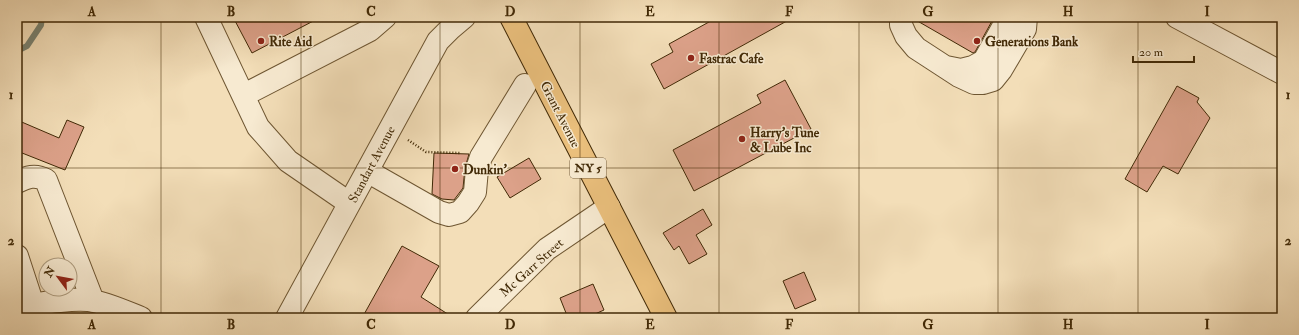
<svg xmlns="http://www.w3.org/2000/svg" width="1299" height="335" viewBox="0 0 1299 335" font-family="'IM FELL Double Pica',serif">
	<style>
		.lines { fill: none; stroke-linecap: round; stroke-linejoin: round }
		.stream { stroke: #788170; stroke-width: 6 }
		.building { fill: #dca189; stroke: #412906 }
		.minor-casing { stroke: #6e5632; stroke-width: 24 }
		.highway-casing { stroke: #412906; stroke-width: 24 }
		.path { stroke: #412906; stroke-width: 2.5; stroke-dasharray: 1 2; stroke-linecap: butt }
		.minor { stroke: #f7ead1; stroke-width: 22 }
		.highway { stroke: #eabf7c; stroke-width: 22 }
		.grid { fill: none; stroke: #412906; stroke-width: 1; stroke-opacity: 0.55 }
		.poi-dot { fill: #8f2418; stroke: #f7ead1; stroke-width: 1.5 }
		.labels { text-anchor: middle; stroke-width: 3; stroke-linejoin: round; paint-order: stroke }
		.shield { fill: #f7ead1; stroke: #786343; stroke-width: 1 }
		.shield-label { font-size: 12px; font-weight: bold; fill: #412906 }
		.poi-label { font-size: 13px; font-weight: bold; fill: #412906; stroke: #f7ead1; text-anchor: start }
		.street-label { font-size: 13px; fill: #412906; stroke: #f7ead1 }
		.neatline { fill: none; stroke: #412906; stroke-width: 1.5 }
		.grid-label { font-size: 13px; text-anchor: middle; font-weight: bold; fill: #412906 }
	</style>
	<rect width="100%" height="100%" fill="#f3deb8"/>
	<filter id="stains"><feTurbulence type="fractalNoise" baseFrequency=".005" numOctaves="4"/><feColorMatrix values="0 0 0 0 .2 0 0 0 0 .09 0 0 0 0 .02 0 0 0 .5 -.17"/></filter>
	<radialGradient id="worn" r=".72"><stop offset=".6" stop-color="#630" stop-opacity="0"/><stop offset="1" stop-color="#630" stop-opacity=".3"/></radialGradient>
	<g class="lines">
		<path class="stream" d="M17,51L27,46L41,25L42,17"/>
	</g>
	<path class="building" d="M233,17H321L252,53Z
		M718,17H794L664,89L651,64L673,52L669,44Z
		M914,17H984L992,21L975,52L973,53L914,19Z
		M785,80L811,129L694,191L673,150L761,103L757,95Z
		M1177,86L1199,98L1197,102L1210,118L1178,174L1163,166L1147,192L1125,179Z
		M17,120L59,138L67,120L84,127L65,170L17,151Z
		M434,153L469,154L465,168L463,188L454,200L442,199L432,194Z
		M529,158L541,179L510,198L497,177Z
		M703,209L712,225L696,235L707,254L689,264L679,246L674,250L663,233Z
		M402,246L439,266L421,297L454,318H362Z
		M804,272L816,300L795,309L783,281Z
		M593,284L604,310L586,318H568L560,298Z"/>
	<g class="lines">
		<g class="minor-casing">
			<path id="minor" d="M206,17L258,127L288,161L349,203
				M901,17V25L906,36L916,48L959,76L974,83H983L993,80L1001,70L1025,29L1026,17
				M1177,17L1282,73
				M946,67L961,70L973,67L984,61L1002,29L1018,17
				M244,95L370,30L385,17
				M367,171L439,212L449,215L460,212L468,203L475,192L477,169L481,157L525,85
				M17,182C27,177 35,174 46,180L93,301
				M17,256L33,305
				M17,307C39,304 66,298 88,300C107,303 124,311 141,318
				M287,318L438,41L451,28L464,17
				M477,318L547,249L609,207"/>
		</g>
		<g class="highway-casing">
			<path id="highway" d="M511,17L666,318"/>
		</g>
		<path class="path" d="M408,140L426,152L460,153"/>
		<use href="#minor" class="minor"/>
		<use href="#highway" class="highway"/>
	</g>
	<path class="grid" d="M161,17V318M301,17V318M440,17V318M580,17V318M719,17V318M859,17V318M998,17V318M1138,17V318M17,168H1282"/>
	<g class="poi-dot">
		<circle cx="261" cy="41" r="4"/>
		<circle cx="977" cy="41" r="4"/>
		<circle cx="691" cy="58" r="4"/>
		<circle cx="742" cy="139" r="4"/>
		<circle cx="455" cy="169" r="4"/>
	</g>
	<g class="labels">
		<rect class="shield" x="570" y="158" width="36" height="20" rx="3"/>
		<g class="shield-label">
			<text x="588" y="172">NY 5</text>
		</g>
		<g class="poi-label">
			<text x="269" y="46">Rite Aid</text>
			<text x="985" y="46">Generations Bank</text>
			<text x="699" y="63">Fastrac Cafe</text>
			<text x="750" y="137">Harry's Tune<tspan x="750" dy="15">&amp; Lube Inc</tspan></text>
			<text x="463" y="174">Dunkin'</text>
		</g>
		<g class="street-label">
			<text transform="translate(561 114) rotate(63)" y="5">Grant Avenue</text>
			<text transform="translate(371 164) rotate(-62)" y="5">Standart Avenue</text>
			<text transform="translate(531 267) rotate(-42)" y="5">Mc Garr Street</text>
		</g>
	</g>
	<rect width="1299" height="335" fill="none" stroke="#f3deb8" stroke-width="44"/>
	<g transform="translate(58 277) rotate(302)"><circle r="19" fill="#f7ead1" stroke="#ae9d80"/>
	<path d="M0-3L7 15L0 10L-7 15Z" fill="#8f2418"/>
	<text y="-6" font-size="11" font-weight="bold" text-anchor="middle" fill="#412906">N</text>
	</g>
	<path d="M1133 56v6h61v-6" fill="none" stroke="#412906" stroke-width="2"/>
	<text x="1139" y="56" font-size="12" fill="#412906" stroke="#f7ead1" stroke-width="3" paint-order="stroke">20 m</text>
	<rect x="22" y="22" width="1255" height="291" class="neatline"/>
	<g class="grid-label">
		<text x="92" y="16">A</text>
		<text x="231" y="16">B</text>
		<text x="371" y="16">C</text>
		<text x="510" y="16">D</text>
		<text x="650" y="16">E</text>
		<text x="789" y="16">F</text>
		<text x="928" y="16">G</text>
		<text x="1068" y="16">H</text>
		<text x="1207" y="16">I</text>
		<text x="11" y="99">1</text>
		<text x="1288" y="99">1</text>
		<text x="11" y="245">2</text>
		<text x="1288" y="245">2</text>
		<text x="92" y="329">A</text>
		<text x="231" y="329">B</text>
		<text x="371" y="329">C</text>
		<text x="510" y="329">D</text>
		<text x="650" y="329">E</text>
		<text x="789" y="329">F</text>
		<text x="928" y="329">G</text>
		<text x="1068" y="329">H</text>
		<text x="1207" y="329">I</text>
	</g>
	<rect width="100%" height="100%" filter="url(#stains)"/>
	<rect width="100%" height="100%" fill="url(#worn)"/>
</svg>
